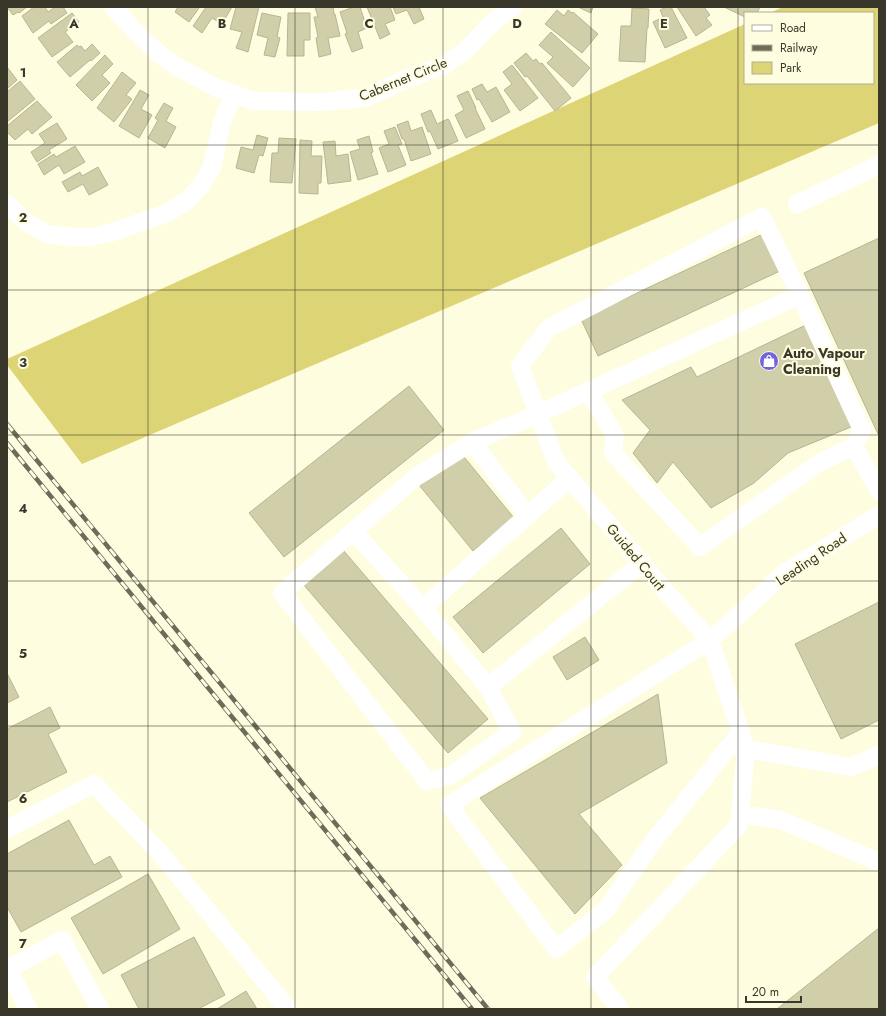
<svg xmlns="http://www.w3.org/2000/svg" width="886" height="1016" viewBox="0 0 886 1016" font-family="Jost,sans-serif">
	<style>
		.green { fill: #ddd475 }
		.building { fill: #d1ceaa; stroke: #b7b592 }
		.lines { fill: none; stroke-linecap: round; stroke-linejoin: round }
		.minor { stroke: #fff; stroke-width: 18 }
		.rail-casing { stroke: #6d6b59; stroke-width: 4.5 }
		.rail { stroke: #fffde0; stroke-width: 3; stroke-dasharray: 9; stroke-linecap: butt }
		.grid { fill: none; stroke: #383729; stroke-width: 1; stroke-opacity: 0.55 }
		.labels { text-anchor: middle; stroke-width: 4; stroke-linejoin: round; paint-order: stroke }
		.street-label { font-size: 14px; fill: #383729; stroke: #fffde0 }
		.poi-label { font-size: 14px; font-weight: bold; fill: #383729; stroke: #fffde0; text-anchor: start }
		.grid-label { font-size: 13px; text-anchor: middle; font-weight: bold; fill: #383729; stroke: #fffde0; stroke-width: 4; stroke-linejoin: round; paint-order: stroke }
	</style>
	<rect width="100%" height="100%" fill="#fffde0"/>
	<path class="green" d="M783,7H879V123L82,464L7,365V359L745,24V83H873V13H770Z"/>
	<path class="building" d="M7,7H27L19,13L18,12L13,15Z
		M34,7H45L48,12L55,7H63L67,13L51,24L49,21L33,33L22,16Z
		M178,7H198L199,8L189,22L175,12Z
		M206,7H232L222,24L212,18L202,33L193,26Z
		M236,7H259L248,52L236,48L242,32L230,29Z
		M315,7H333L334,14H335L340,36L328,38L331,54L319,57L316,38L318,37L314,17H318Z
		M354,7H360L367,28L358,32L363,48L352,52L345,34L347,33L340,12Z
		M367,7H390L395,20L385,24L390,34L380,39Z
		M393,7H419L424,19L414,24L407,10L396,14Z
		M578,7H593L591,13Z
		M666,7H671L687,38L665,48L653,22L663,17L660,10Z
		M677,7H704L710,15L706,18L712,25L696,36Z
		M724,7H760L757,13H745V17Z
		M632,8L649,9L648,28H647L645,62L619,61L621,26H631Z
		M557,10L564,16L568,10L572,13L573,12L598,34L582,53L545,24Z
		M72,13L79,22L65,32L73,42L52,57L38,38Z
		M262,13L281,17L277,37L280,38L275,57L264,55L268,38L257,35Z
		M288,13H310V40H304V56H287Z
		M551,32L590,68L573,87L547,63L553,57L539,45Z
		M92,44L100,53L91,61L90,60L70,77L57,62L77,45L79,47L81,46L85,51Z
		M526,53L533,61L536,59L540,64L542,63L571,98L555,111L527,76L525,77L514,63Z
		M105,55L113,64L102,75L110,83L92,101L76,85Z
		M512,65L538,98L520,111L504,90L512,84L503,72Z
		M7,67L17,80L7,89Z
		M122,72L136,83L126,95L132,99L114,122L97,108Z
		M20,81L35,99L7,122V107L8,106L7,105V92Z
		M482,84L487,92L496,87L510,112L492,122L479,99L477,100L472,89Z
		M140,90L149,95L141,109L152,115L139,138L119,126Z
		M468,91L476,108H475L485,129L466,138L455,115L464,110L457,96Z
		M37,101L52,117L32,134L28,129L15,140L7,132V126Z
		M164,103L173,108L166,121L176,127L165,148L148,138L158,120L155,118Z
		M431,110L437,124L448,119L449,120L458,141L438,149L430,131L428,132L421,114Z
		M408,121L411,131L422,127L431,154L411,161L404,139H402L397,125Z
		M57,123L67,139L49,150L51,153L37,162L31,152L45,143L39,134Z
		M395,127L402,144L398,145L406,165L388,172L379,148L389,144L384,131Z
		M257,135L268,138L263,156L259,155L254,173L236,168L241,147L253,150Z
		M369,136L373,152L371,153L378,174L358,180L350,152L360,149L357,140Z
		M279,138L296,139L292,183L270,182L272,153H278Z
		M300,140L312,141L311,156H322L321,183H318V194L299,193Z
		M335,141L336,156L348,154L351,181L328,184L323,142Z
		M75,146L85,162L64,174L59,165L44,175L38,164L54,154L56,157Z
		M98,167L108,185L89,195L83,184L68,192L62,182L80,172L82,176Z
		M763,234L780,271L598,356L581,319Z
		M879,238V434H878L804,273Z
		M810,323L851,427L788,453L754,483L711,508L673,462L657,483L633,453L650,430L622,400L691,367L697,377Z
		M409,386L444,430L284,557L249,513Z
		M460,452L514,518L473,551L419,485Z
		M561,528L590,564L483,653L453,617Z
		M343,550L488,719L448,753L303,584Z
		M879,602V720L841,739L795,644Z
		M585,637L599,660L567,680L553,657Z
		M7,673L19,697L7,703Z
		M658,694L667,763L579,814L622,865L575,914L480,798Z
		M50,707L60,728L48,734L67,772L7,802V729Z
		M69,820L94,865L110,856L122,877L21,932L7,907V854Z
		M148,874L180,929L103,974L71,918Z
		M879,928V1009H777Z
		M194,937L225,995L198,1009H139L121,975Z
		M246,991L257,1009H217Z"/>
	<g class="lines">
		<path class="minor" d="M113,7L118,13L140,36L158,53L179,68L217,88L254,101L321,102L365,98L383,90L404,80L444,65L465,51L495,20L513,7
			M7,204L26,222L47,234L72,237H92L113,232L167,213L188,200L202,184L212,167L222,122L234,95
			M797,204L879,165
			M589,391L615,436L613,453L700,547L819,463L854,446L879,491
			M472,442L528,516
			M353,531L423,608L488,687L512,732L450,776L427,781L282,593L416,477L472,442L538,414L800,295
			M423,608L570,478
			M488,687L642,563
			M741,732L649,847L606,910L556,949L449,805L710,640L743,611L783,574L879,515
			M746,749L851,767L879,755
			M740,814L781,820L879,862
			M7,829L94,784L161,854L288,1009
			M7,966L28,1009
			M8,969L62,940L100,1009
			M620,1009L595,977L739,825L746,749L710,640L666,592L556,462L520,366L549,328L762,217L800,295L862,430L854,446"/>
		<g class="rail-casing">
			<path id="rail" d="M7,424L488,1009
				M7,443L472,1009"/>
		</g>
		<use href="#rail" class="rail"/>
	</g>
	<path class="grid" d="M148,7V1009M295,7V1009M443,7V1009M591,7V1009M738,7V1009M7,145H879M7,290H879M7,435H879M7,581H879M7,726H879M7,871H879"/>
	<defs>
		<g id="shop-disc" transform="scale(1)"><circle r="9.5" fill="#7165df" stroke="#fffde0"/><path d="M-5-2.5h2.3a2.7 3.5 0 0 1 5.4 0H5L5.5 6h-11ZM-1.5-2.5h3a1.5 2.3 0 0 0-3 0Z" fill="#fff"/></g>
	</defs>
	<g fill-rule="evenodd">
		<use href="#shop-disc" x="769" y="361"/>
	</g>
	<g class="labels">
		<g class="street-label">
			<text transform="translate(403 79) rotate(-22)" y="5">Cabernet Circle</text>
			<text transform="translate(636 557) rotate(50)" y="5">Guided Court</text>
			<text transform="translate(811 559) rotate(-34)" y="5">Leading Road</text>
		</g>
		<g class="poi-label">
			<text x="783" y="358">Auto Vapour<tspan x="783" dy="16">Cleaning</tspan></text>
		</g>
	</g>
	<g class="grid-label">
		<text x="74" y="28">A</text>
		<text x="222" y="28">B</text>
		<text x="369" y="28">C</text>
		<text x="517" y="28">D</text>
		<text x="664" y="28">E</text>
		<text x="23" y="77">1</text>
		<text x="23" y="222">2</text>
		<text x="23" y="367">3</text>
		<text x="23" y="513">4</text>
		<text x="23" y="658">5</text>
		<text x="23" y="803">6</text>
		<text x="23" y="948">7</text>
	</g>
	<rect width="886" height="1016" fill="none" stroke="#383729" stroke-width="16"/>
	<rect x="744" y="12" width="130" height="72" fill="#fffde0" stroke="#afae97"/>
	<rect x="752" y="25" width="20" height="6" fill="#ffffff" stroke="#afae97"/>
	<text x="780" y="32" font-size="12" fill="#383729">Road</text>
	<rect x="752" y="45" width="20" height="6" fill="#6d6b59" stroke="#afae97"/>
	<text x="780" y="52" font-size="12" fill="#383729">Railway</text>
	<rect x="752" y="62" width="20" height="12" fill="#ddd475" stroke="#afae97"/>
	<text x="780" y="72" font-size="12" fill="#383729">Park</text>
	<path d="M746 996v6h55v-6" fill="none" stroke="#383729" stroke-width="2"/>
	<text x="752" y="996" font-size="12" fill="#383729" stroke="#fffde0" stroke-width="3" paint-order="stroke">20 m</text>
</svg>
